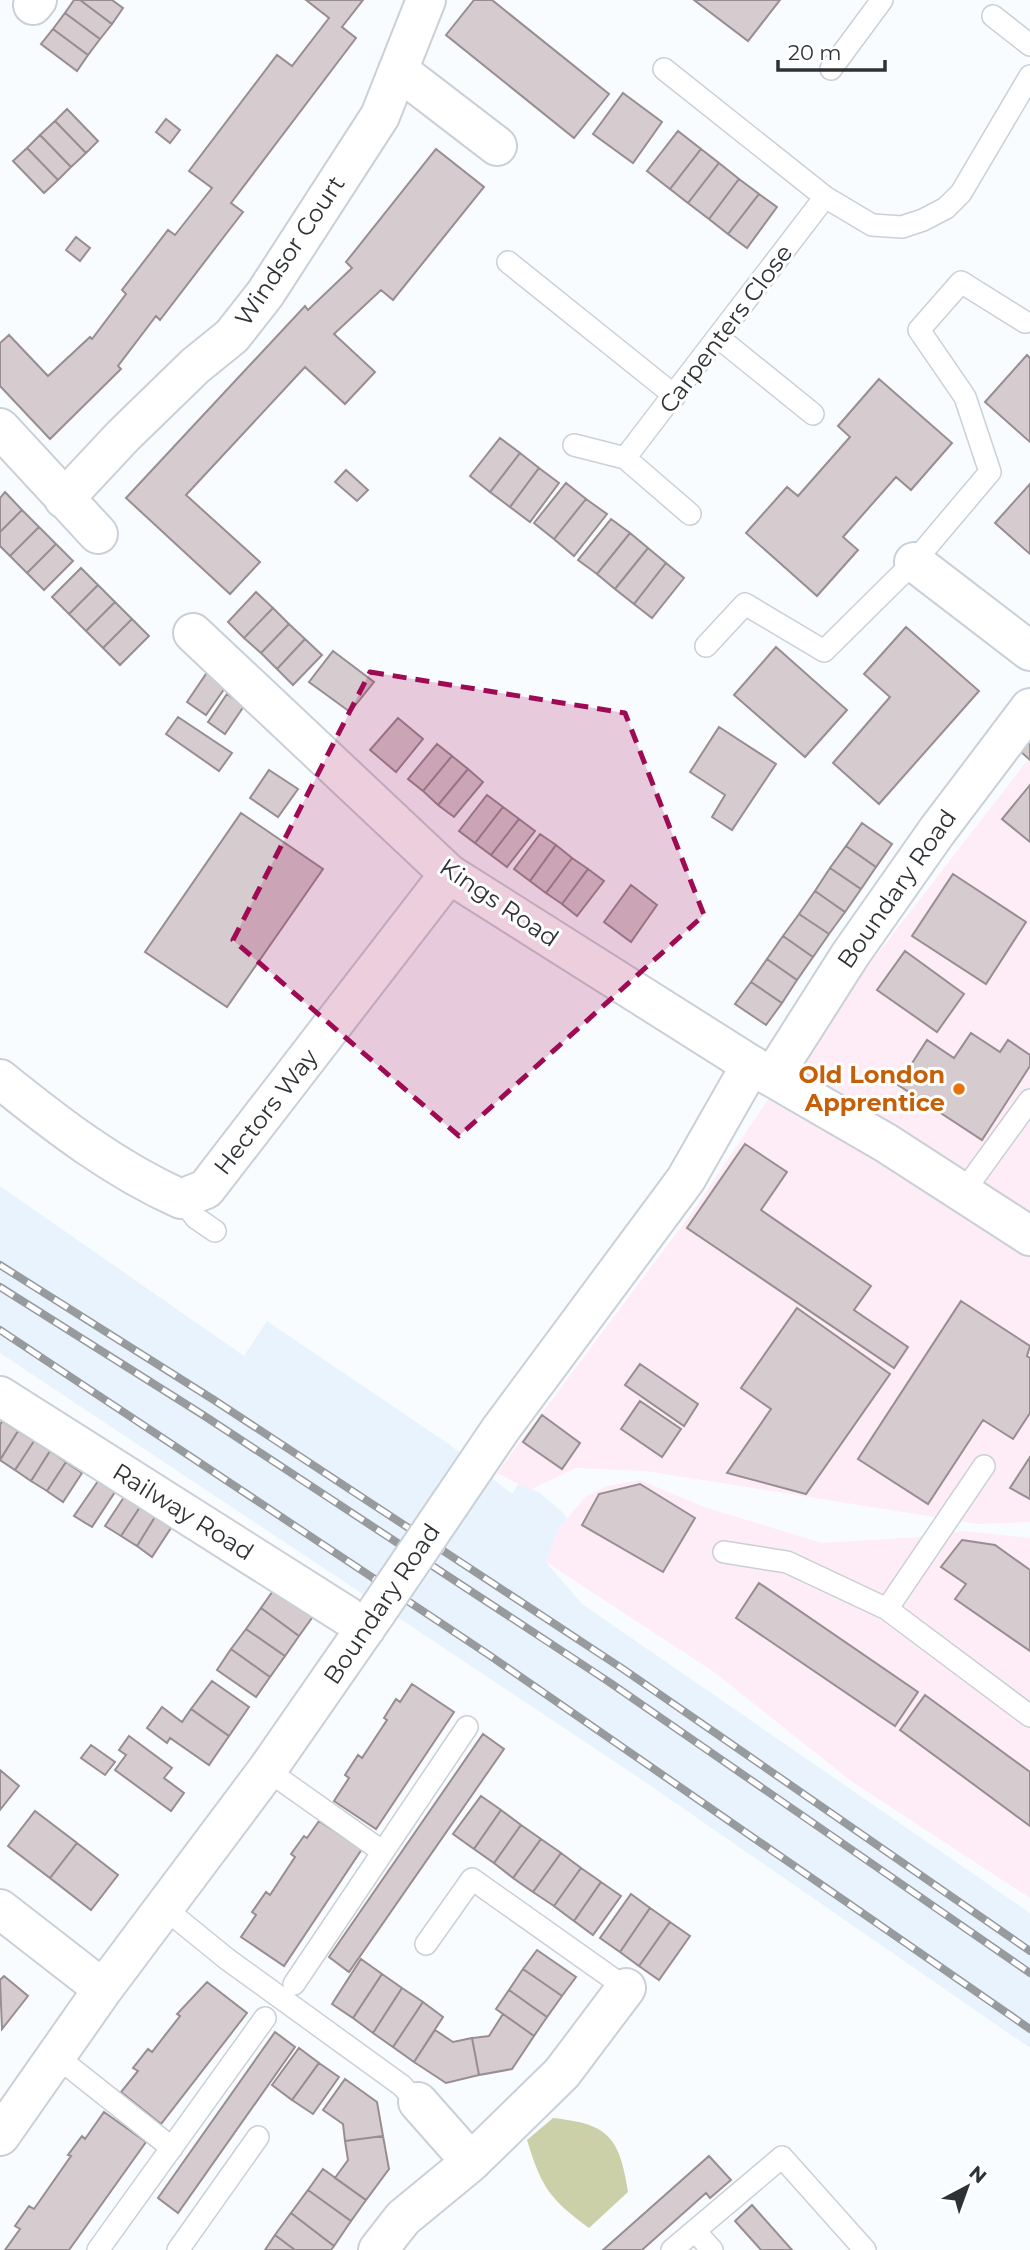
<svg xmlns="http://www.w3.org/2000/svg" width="1030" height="2250" viewBox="0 0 1030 2250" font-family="Montserrat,sans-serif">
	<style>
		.built { fill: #e8f3fd }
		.industrial { fill: #feecf6 }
		.green { fill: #cbd0a9 }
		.building { fill: #d6cbce; stroke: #988e91; stroke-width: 2 }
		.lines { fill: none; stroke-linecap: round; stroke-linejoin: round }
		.service-casing { stroke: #c9d0d7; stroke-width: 24 }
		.minor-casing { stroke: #c9d0d7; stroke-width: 42 }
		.secondary-casing { stroke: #c9d0d7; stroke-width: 42 }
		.service { stroke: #fff; stroke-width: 21 }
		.minor { stroke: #fff; stroke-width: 38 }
		.secondary { stroke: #fff; stroke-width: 38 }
		.rail-casing { stroke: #989b9e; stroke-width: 8 }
		.rail { stroke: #fff; stroke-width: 5; stroke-dasharray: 16; stroke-linecap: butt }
		.minor-bridge-casing { stroke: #c9d0d7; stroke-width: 42; stroke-linecap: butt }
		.minor-bridge { stroke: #fff; stroke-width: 38 }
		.marked { fill: #9e0b54; fill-opacity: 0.2; stroke: #9e0b54; stroke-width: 5; stroke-dasharray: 14 9; stroke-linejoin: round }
		.food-dot { fill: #e8710a; stroke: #fff; stroke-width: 2.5 }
		.labels { text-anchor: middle; stroke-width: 6; stroke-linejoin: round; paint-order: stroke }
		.street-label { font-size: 24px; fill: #2f3234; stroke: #fff }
		.food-label { font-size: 24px; font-weight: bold; fill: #c56008; stroke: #fff; text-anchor: end }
	</style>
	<rect width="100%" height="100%" fill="#f9fcff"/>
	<path class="built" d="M0,1186L244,1356L267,1321L450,1445L512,1494L518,1484L540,1493L562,1512L567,1519L558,1530L546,1562L582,1604L1030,1913V2048L635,1775L0,1353Z"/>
	<path class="industrial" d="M1030,757V1522L978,1524L646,1471L576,1468L530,1490L497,1473L693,1211L790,1067Z
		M640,1480L704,1507L822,1543L922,1537L964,1531L1030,1538V1898L851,1781L714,1672L546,1562L558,1530L585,1497L607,1486Z"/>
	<path class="green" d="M553,2118C609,2124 619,2137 628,2192L589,2228C549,2199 541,2186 527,2140Z"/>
	<path class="building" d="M74,0H80L112,24L100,39L65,13Z
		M80,0H112L123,8L112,24Z
		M306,0H363L342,27L356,38L231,203L243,212L226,234L160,320L156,316L118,366L121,369L50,439L0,386V343L9,335L48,376L90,337L92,339L126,294L122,290L168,230L175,235L212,188L189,171L277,55L292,66L329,18Z
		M474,0H492L609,94L574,138L446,35Z
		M694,0H780L748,41Z
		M65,13L100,39L88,55L53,29Z
		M53,29L88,55L77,71L41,44Z
		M623,93L662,122L633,163L593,134Z
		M67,109L98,141L86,153L55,121Z
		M166,119L180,130L170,143L156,132Z
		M55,121L86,153L71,167L40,135Z
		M678,131L701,149L670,189L647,171Z
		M40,135L71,167L58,180L27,148Z
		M27,148L58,180L44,193L13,161Z
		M436,149L484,187L393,300L381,290L334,334L375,372L345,404L305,367L186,495L260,562L230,594L126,498L305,306L308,310L352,268L346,262Z
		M701,149L719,163L688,203L670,189Z
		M719,163L739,179L709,219L688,203Z
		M739,179L759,194L728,234L709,219Z
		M759,194L777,207L747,248L728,234Z
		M76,237L90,248L80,261L66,250Z
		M1027,355L1030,358V442L985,402Z
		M879,379L952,443L911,490L896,477L843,537L858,550L817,596L746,533L787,487L798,496L850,437L838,426Z
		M500,438L520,453L490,492L470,476Z
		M520,453L539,468L510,507L490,492Z
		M539,468L559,483L530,522L510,507Z
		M346,470L368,490L357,501L335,482Z
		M566,483L586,499L554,539L534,523Z
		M1030,484V554L995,523Z
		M5,492L22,510L0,532V498Z
		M586,499L607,514L574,556L554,539Z
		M22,510L39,527L10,556L0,546V532Z
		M611,519L630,533L597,574L578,560Z
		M39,527L56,544L27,573L10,556Z
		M630,533L648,548L615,589L597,574Z
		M56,544L73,561L44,590L27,573Z
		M648,548L666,563L634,604L615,589Z
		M666,563L684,578L652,618L634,604Z
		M81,568L98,585L69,614L52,597Z
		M98,585L115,602L86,631L69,614Z
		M256,592L273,608L244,638L228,622Z
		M115,602L132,619L103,648L86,631Z
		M273,608L289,624L261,653L244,638Z
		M132,619L149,636L120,665L103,648Z
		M289,624L305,639L277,669L261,653Z
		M906,627L979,691L879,804L833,763L890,697L864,674Z
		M305,639L322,655L293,685L277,669Z
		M776,647L847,710L805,757L734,695Z
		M333,651L374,682L350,712L309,682Z
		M208,671L227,685L206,715L187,702Z
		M227,694L244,706L225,734L208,722Z
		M178,717L232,753L219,771L166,734Z
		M398,718L423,739L396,772L370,750Z
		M719,727L776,764L732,830L712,817L725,795L690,772Z
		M1030,739V760L1020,751Z
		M437,744L452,756L423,791L408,779Z
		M452,756L468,769L438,805L423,791Z
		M468,769L483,782L454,817L438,805Z
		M269,770L298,789L278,817L250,798Z
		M1030,785V842L1002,819Z
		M487,795L503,807L475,843L459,831Z
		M503,807L519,819L491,855L475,843Z
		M241,813L323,869L227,1007L145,952Z
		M519,819L535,831L507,867L491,855Z
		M862,823L892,844L876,867L846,846Z
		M540,834L556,845L530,881L514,869Z
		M556,845L572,858L546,893L530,881Z
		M846,846L876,867L861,889L830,868Z
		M572,858L588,869L562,904L546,893Z
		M830,868L861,889L845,912L815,891Z
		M588,869L604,881L577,916L562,904Z
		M953,874L1026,922L986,984L912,936Z
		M631,885L657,905L631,942L604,922Z
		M815,891L845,912L829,934L799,914Z
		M799,914L829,934L813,957L783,936Z
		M783,936L813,957L797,980L767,959Z
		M905,951L964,994L937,1032L877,990Z
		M767,959L797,980L782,1003L751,982Z
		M751,982L782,1003L766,1025L735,1004Z
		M971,1033L1000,1052L1008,1040L1030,1055V1066L982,1140L898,1085L927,1040L954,1058Z
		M745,1144L787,1172L761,1210L871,1286L854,1310L908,1347L894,1368L687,1228Z
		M961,1301L1030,1346L1027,1356L1030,1358V1413L1013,1439L983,1420L928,1504L858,1459Z
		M797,1308L890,1374L806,1494L727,1473L771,1409L741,1388Z
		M640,1364L698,1404L684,1426L625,1385Z
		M640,1401L681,1429L662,1457L621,1429Z
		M542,1415L580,1443L562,1469L523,1442Z
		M2,1421L18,1431L0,1460V1425Z
		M18,1431L34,1441L15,1470L0,1460Z
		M34,1441L50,1451L31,1481L15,1470Z
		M50,1451L66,1462L47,1491L31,1481Z
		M1030,1457V1499L1010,1488Z
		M66,1462L82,1473L63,1502L47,1491Z
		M98,1481L115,1492L92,1527L74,1516Z
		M640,1484L695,1518L663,1572L582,1525L599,1494Z
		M124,1497L140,1507L121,1536L105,1526Z
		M140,1507L155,1517L137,1546L121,1536Z
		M155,1517L171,1528L152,1557L137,1546Z
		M962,1540L995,1545L1030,1570V1651L955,1599L966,1584L941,1567Z
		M759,1583L918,1692L895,1726L736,1618Z
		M275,1588L314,1615L299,1636L261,1608Z
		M261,1608L299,1636L285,1656L246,1629Z
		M246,1629L285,1656L270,1677L231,1649Z
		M231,1649L270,1677L256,1697L217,1670Z
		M212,1681L249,1707L229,1736L191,1709Z
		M412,1684L454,1712L376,1829L334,1801L349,1778L345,1775L358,1755L362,1758L387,1720L384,1718L396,1699L400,1702Z
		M925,1695L1030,1772V1826L900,1730Z
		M162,1707L182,1722L191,1709L229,1736L209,1765L170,1738L167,1743L147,1728Z
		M483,1734L504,1749L349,1972L329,1957Z
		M129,1736L172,1768L164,1778L184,1793L171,1811L115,1770L126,1755L119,1750Z
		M91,1745L115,1762L105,1775L81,1758Z
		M0,1770L19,1786L0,1810Z
		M481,1796L501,1810L474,1849L453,1834Z
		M501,1810L521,1825L494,1863L474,1849Z
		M35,1811L77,1843L50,1878L8,1846Z
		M319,1821L362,1849L284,1966L241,1937L256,1915L252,1912L266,1892L270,1895L295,1857L291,1854L304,1836L307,1838Z
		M521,1825L541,1839L513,1878L494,1863Z
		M541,1839L561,1853L533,1892L513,1878Z
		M77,1843L118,1875L91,1910L50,1878Z
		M561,1853L581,1868L554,1906L533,1892Z
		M581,1868L601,1882L574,1921L554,1906Z
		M601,1882L621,1896L593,1935L574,1921Z
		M631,1894L650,1908L620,1952L600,1938Z
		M650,1908L670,1922L639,1966L620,1952Z
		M670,1922L690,1936L659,1980L639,1966Z
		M537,1950L576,1977L562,1996L523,1969Z
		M361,1959L382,1974L353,2018L332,2004Z
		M523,1969L562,1996L547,2017L509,1990Z
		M382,1974L402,1988L373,2033L353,2018Z
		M4,1976L28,1996L2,2029L0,1980Z
		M207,1982L247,2013L161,2124L121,2092L138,2071L133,2068L148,2049L152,2052L180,2016L177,2014Z
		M402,1988L423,2002L393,2047L373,2033Z
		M509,1990L547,2017L534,2036L496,2009Z
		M423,2002L443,2017L414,2062L393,2047Z
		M503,2014L534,2036L512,2069L479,2075L472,2038L489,2036Z
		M435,2030L453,2042L472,2038L479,2075L446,2083L414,2062Z
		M275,2032L295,2047L178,2213L158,2198Z
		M299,2048L319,2063L292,2100L272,2085Z
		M319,2063L339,2077L313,2114L292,2100Z
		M345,2079L377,2102L383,2136L345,2141L343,2124L323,2110Z
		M104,2112L146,2142L69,2250H5L20,2229L15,2226L29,2206L34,2209L71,2156L68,2155L82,2136L85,2139Z
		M383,2136L389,2169L366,2200L335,2178L348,2160L345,2141Z
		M709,2156L731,2180L710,2198L706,2193L642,2250H603Z
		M323,2169L366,2200L351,2221L308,2190Z
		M308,2190L351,2221L334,2246L291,2213Z
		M752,2205L792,2250H761L735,2221Z
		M291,2213L334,2246L331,2250H295L275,2235Z
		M275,2235L295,2250H265Z"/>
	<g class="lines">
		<g class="service-casing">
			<path id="service" d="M993,16L1030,45
				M664,69L825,197L872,225L902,227L923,220L946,208L961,193L1030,76
				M831,69L882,0
				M508,262L675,396
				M719,338L813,414
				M574,445L625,458L690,514
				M625,458L825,197
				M706,646L745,604L824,651L914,562L990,472L965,397L919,330L961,282L1025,322
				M964,1191L1030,1100
				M181,1199L196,1218L215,1231
				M724,1552L787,1562L887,1609L1030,1716
				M887,1609L984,1466
				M267,1770L383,1852
				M163,1907L227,1959L401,2085L418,2102
				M426,1944L472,1879L626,1988
				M294,1984L467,1727
				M56,2056L172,2148
				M695,2231L712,2250
				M98,2250L265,2018
				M178,2250L258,2137
				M672,2250L782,2157L865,2250"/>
		</g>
		<g class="minor-casing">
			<path id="minor" d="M33,5L37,0
				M398,70L497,146
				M0,428L98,534
				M64,499L123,436L195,366L232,336L265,294L380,116L426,0
				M914,562L1030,651
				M193,633L449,874
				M0,1396L366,1628
				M500,1430L686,1179L751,1065
				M0,1909L103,1989
				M418,2102L471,2162
				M0,2136L103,1989L267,1770L376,1613
				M378,2250L403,2218L471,2162L562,2073L626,1988"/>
		</g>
		<g class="secondary-casing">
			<path id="secondary" d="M773,1076L850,955L937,831L1030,708
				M0,1079C57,1125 114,1169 181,1199L206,1189L449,874L751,1065L886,1143L1030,1236"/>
		</g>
		<use href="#service" class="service"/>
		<use href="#minor" class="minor"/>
		<use href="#secondary" class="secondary"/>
		<g class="rail-casing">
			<path id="rail" d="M0,1265L214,1400L623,1669L1030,1951
				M0,1287L203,1415L609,1682L1030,1973
				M0,1330L489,1655L1030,2029"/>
		</g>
		<use href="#rail" class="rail"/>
		<g class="minor-bridge-casing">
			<path id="minor-bridge" d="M376,1613L500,1430"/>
		</g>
		<use href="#minor-bridge" class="minor-bridge"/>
	</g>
	<path class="marked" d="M370,672L625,713L704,915L459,1136L233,940Z"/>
	<circle class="food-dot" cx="959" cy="1089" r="7"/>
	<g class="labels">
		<g class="street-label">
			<text transform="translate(290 251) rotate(-56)" y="8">Windsor Court</text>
			<text transform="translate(726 329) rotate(-53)" y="8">Carpenters Close</text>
			<text transform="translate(897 889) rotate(-55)" y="8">Boundary Road</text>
			<text transform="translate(499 903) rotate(34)" y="8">Kings Road</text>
			<text transform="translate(266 1112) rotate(-52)" y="8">Hectors Way</text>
			<text transform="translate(183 1512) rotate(32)" y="8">Railway Road</text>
			<text transform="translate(382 1604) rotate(-56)" y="8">Boundary Road</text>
		</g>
		<g class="food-label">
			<text x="945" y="1083">Old London<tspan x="945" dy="28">Apprentice</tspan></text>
		</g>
	</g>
	<g transform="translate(967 2187) rotate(41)" stroke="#ffffff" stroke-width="5" paint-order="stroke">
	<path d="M0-5L12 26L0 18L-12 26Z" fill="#2f3234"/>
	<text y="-10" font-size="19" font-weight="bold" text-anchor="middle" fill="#2f3234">N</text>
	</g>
	<path d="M778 60v10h107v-10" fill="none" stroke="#2f3234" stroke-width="3.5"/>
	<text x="788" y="60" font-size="21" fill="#2f3234" stroke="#ffffff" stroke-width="5" paint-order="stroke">20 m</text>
</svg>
